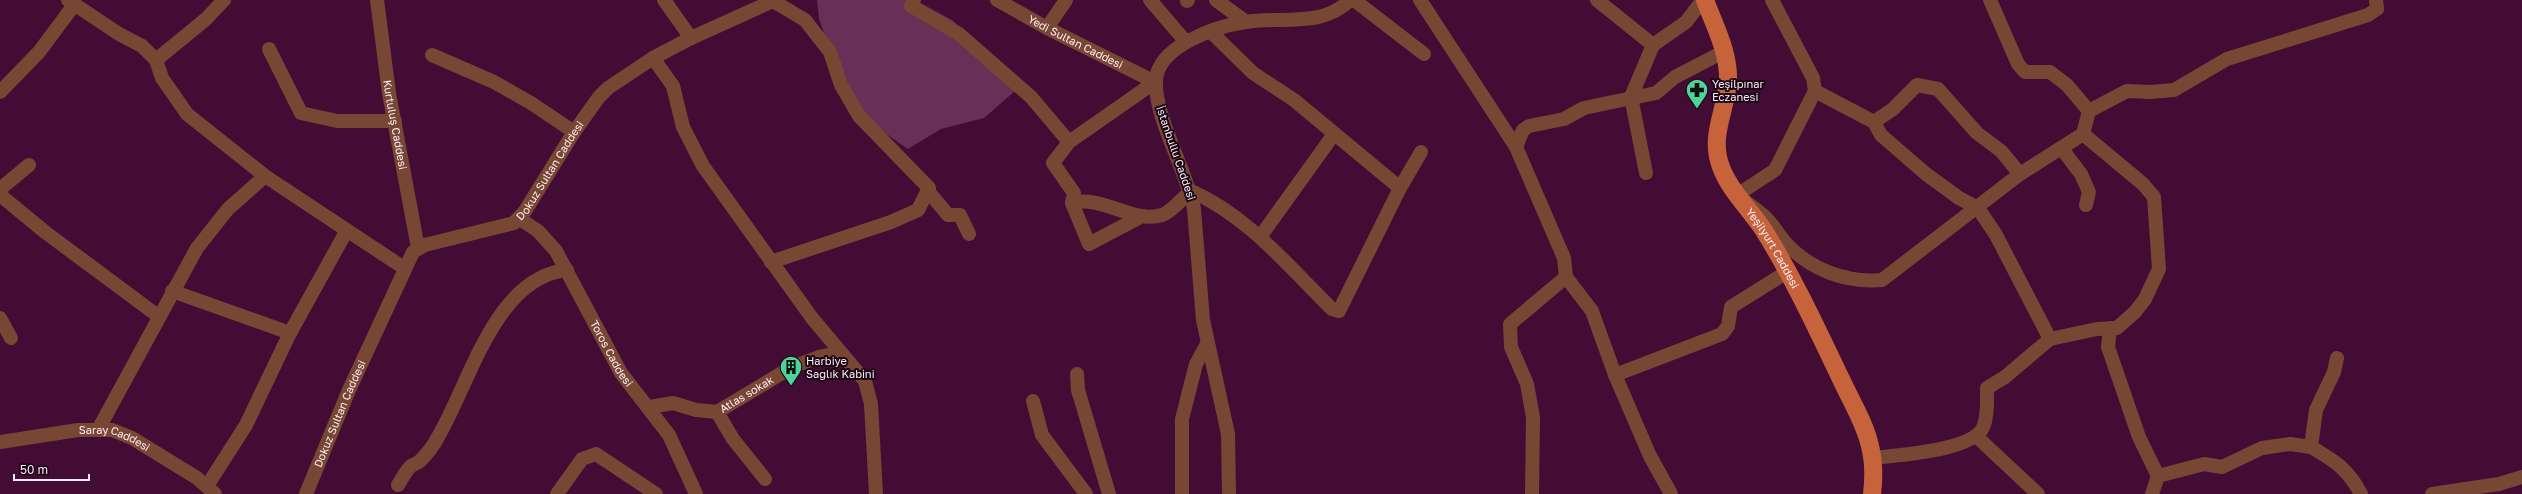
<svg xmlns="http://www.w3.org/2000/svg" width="2522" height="494" viewBox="0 0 2522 494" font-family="'Golos Text',sans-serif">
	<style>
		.green { fill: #683056 }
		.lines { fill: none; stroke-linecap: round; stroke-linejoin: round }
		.minor { stroke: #784734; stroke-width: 14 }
		.major { stroke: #c7633b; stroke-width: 18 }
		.labels { text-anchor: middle; stroke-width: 4; stroke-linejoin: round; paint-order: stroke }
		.street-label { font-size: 11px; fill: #fbecf5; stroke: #1c0615 }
		.poi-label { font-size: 11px; fill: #fbecf5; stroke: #1c0615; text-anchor: start }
	</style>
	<rect width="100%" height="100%" fill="#430c34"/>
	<path class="green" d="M817,0H915L952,20L1022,85L984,118L941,129L908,149L865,119L838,71L819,19Z"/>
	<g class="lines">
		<g class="minor">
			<path d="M68,0L119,34L142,46L156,60L162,78L187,114L265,176L404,268"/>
			<path id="s1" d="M377,0L389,93L418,248"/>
			<path d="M664,0L691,38"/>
			<path d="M914,0L911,6L959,34L1031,97L1069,142"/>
			<path id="s2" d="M997,0L1047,28L1155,82L1069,142L1053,163L1074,193L1072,203L1089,244L1142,216"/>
			<path d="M1150,0L1186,42"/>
			<path d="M1216,0L1246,22"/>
			<path d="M1354,0L1424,54"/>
			<path d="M1420,0L1516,147L1564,258L1566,277L1592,311L1615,375L1650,456L1671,494"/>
			<path d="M1597,0L1653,45L1686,22L1703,0"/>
			<path d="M1772,0L1813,78L1815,91L1874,122L1893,109L1917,85L1938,89L1977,133L2001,151L2020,174"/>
			<path d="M1990,0L2018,64L2025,72H2050L2067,85L2089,111"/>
			<path d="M1187,1L1188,0"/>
			<path d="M1047,28L1066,0"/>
			<path d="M1211,32L1253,73L1294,100L1400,188"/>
			<path d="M269,49L301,113L337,121H395"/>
			<path d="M432,55L494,82L531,103L574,132"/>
			<path d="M653,58L673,86L683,127L703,166L812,318L865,381L871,404L876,494"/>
			<path d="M156,60L206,19L224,0"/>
			<path d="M1815,91L1775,170L1737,195C1746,202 1755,208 1764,216C1772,223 1778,234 1785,242C1810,270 1846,283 1882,280L2020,174L2083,134L2089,111L2127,91L2150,92L2174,90L2227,59L2368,15L2377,9L2376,0"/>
			<path d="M0,92L39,52L74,5"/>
			<path d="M1874,122L1881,135L1926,174L1959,198L1978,208L1996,235L2050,339"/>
			<path d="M1516,147L1523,130L1529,126L1564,119L1584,108L1656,93L1675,77L1725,51"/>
			<path d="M2062,149L2081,174L2089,192L2086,205"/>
			<path d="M1646,173L1631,97L1653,45"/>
			<path d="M0,189L29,165"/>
			<path d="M928,191L948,215H960L969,234"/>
			<path d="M0,195L45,232L158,316"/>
			<path d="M1072,203C1102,195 1133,224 1162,215C1172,212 1183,197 1191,191C1248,216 1288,266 1332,309L1339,311L1400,188L1421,152"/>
			<path id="s3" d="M520,219L538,231L556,251L621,373L669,435L696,494"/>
			<path d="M1260,237L1334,134"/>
			<path d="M771,262L891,222L918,210L929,188L859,116L841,85L830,52L805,20L773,1"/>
			<path d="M172,291L290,333"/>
			<path d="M0,318L11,338"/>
			<path d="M2110,328L2108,347L2139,437L2158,476L2152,494"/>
			<path d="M2337,358L2334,372L2316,410L2311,447C2335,461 2348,469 2361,494"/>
			<path d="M1077,374L1078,390L1109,494"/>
			<path d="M1615,375L1722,334L1728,326L1731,307L1787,272"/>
			<path d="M1033,401L1042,435L1086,494"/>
			<path id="s4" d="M650,407L673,403L696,410L717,412L792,367L819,357L840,353"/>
			<path d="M717,412L733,439L765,479"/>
			<path d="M99,428L197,248L228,209L265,176"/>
			<path d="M1976,436L2038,494"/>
			<path id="s5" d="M0,442L78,430H112L132,438L197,478L215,494"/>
			<path d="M1872,458C1896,455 1977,451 1984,425C1988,414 1987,400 1987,388L2005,377L2050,339L2097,329L2117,328L2135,312L2145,299L2159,269L2154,197L2143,184L2083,134"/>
			<path d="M2158,476L2204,464L2222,467L2262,448L2290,444L2311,447"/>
			<path d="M398,485C402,479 405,472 410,467C412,464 417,464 420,461C426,455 434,445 438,437C470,383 495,277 567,270"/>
			<path d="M207,486L246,425L290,333L347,230"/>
			<path id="s6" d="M306,494L349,390L413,252L425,245L514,223L525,211L574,132L599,97L608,88L653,58L691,38L775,0"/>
			<path d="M557,494L582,459L596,454L656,494"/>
			<path d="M1182,494V419L1196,364L1207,344"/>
			<path d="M1229,494L1228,434L1203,320L1194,209C1187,171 1154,116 1156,81C1157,46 1217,26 1246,22C1281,16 1323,28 1350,0"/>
			<path d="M1532,494L1533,417L1527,384L1511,347L1510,324L1566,277"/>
			<path d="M2432,494L2499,484L2522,477"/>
		</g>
		<path class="major" id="s7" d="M1705,0C1715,27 1729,52 1728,81C1726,111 1709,136 1721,167C1730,191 1749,208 1763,229C1793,277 1817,329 1841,379C1851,401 1865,423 1870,446C1874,462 1874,478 1872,494"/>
	</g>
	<defs>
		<g id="pharmacy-pin" transform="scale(1.15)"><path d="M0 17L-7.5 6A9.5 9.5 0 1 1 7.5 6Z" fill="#4ed39a" stroke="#1c0615"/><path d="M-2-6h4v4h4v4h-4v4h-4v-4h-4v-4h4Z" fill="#111"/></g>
		<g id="building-pin" transform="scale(1.15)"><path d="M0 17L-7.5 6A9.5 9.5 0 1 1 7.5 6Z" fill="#4ed39a" stroke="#1c0615"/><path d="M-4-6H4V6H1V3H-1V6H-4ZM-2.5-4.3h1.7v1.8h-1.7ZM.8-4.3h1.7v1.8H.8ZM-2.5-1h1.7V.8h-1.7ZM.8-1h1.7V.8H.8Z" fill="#111"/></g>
	</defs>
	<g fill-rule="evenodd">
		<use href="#pharmacy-pin" x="1697" y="90"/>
		<use href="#building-pin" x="791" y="367"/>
	</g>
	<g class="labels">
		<g class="street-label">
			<text dy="4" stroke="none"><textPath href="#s2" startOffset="89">Yedi Sultan Caddesi</textPath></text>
			<text dy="4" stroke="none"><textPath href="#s1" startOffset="126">Kurtuluş Caddesi</textPath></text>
			<text transform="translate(1176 153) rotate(71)" y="4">İstanbullu Caddesi</text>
			<text dy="4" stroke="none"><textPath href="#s6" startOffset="434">Dokuz Sultan Caddesi</textPath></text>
			<text dy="4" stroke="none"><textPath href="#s7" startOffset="269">Yeşilyurt Caddesi</textPath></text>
			<text dy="4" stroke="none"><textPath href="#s3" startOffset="165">Toros Caddesi</textPath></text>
			<text dy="4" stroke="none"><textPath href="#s4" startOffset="103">Atlas sokak</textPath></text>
			<text dy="4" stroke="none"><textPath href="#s6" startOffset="87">Dokuz Sultan Caddesi</textPath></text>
			<text dy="4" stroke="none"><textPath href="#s5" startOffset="117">Saray Caddesi</textPath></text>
		</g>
		<g class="poi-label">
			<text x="1712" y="88">Yeşilpınar<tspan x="1712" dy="13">Eczanesi</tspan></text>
			<text x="806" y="365">Harbiye<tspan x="806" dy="13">Sağlık Kabini</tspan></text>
		</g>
	</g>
	<path d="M14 474v6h75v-6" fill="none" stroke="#fbecf5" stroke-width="2"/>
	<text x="20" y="474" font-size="12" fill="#fbecf5" stroke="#1c0615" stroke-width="3" paint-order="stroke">50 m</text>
</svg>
